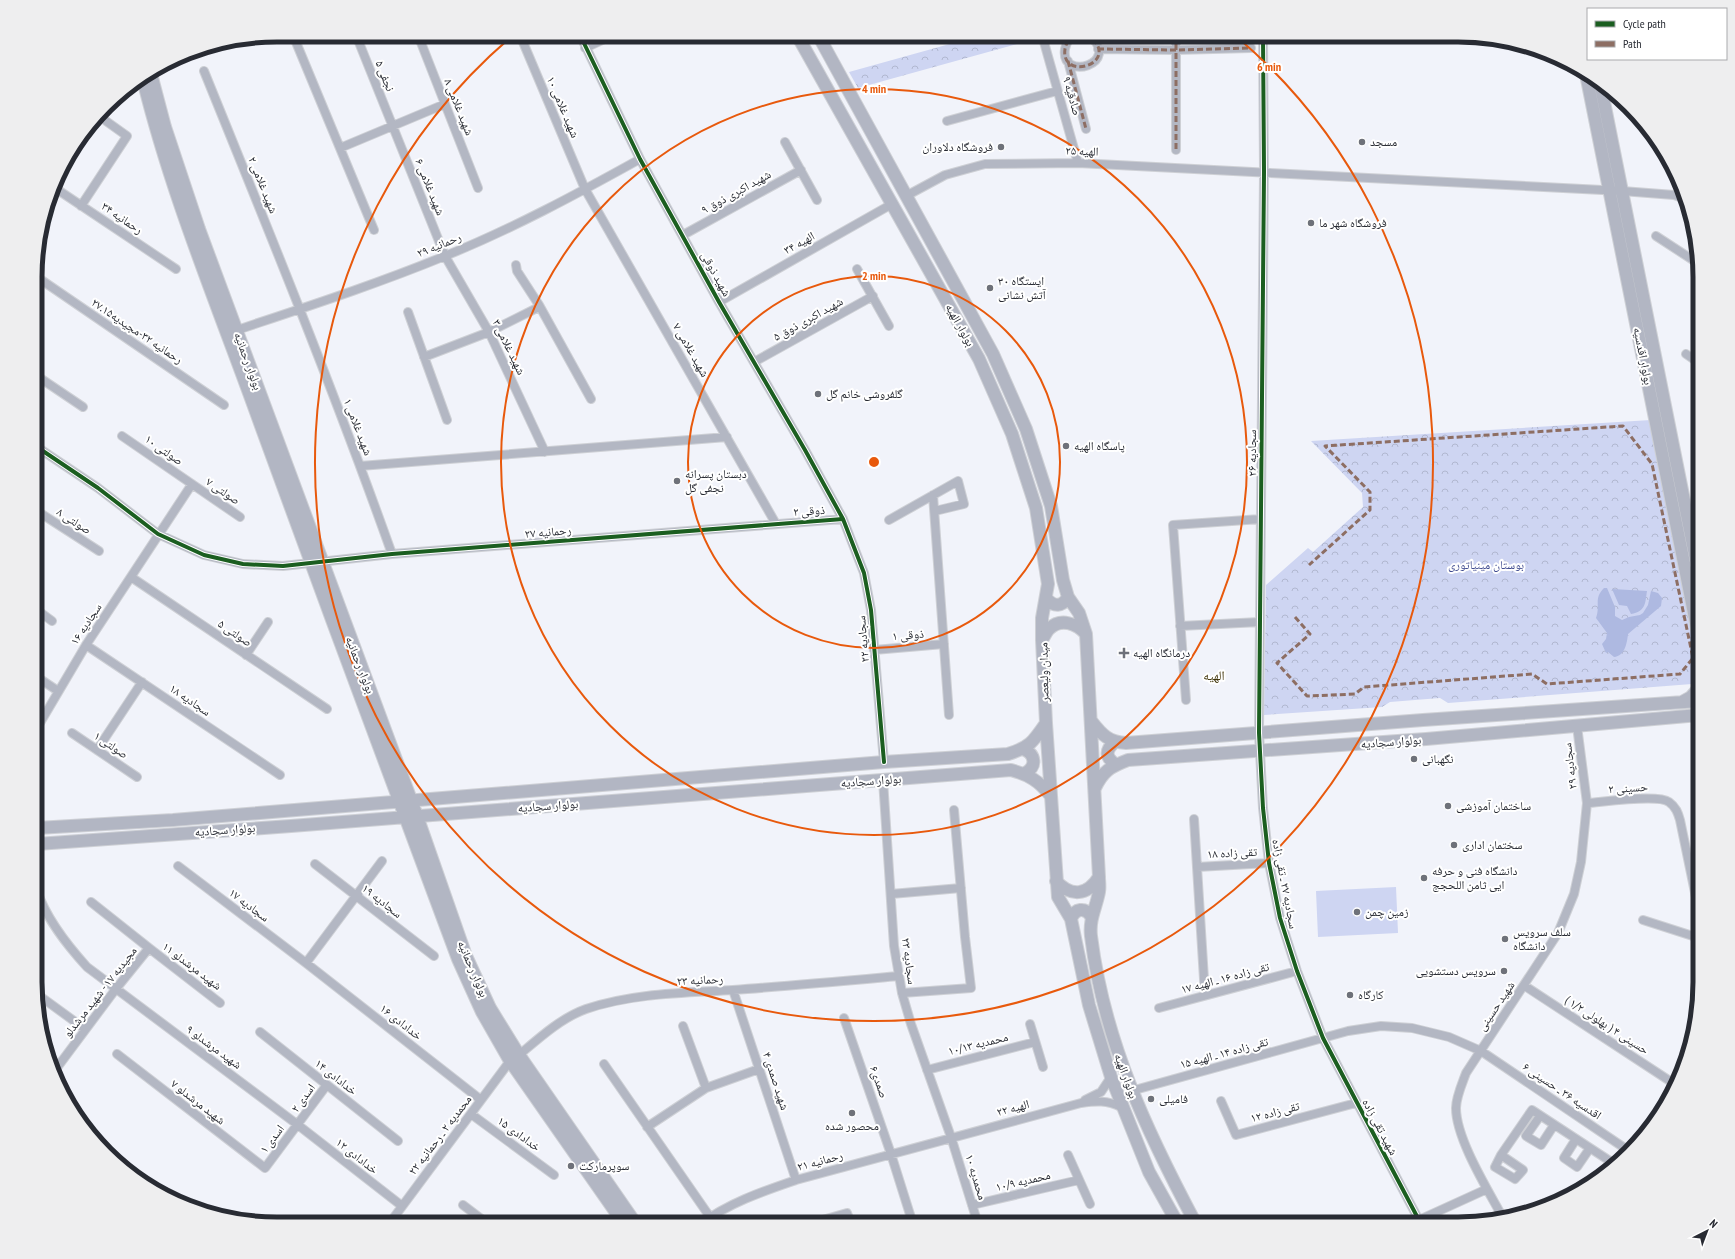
<svg xmlns="http://www.w3.org/2000/svg" width="1735" height="1259" viewBox="0 0 1735 1259" font-family="'PT Sans Narrow','Noto Naskh Arabic',sans-serif">
	<style>
		.park { fill: url(#park-crowns) }
		.pitch { fill: #ced5f2 }
		.water { fill: #aeb9e1 }
		.lines { fill: none; stroke-linecap: round; stroke-linejoin: round }
		.street-casing { stroke: #ced0d5; stroke-width: 10 }
		.secondary-casing { stroke: #ced0d5; stroke-width: 14 }
		.street { stroke: #b3b7c3; stroke-width: 8 }
		.secondary { stroke: #b2b6c3; stroke-width: 12 }
		.quiet { stroke: #8d6e63; stroke-width: 3; stroke-dasharray: 6 3; stroke-linecap: butt }
		.cycleway-casing { stroke: #fff; stroke-width: 6 }
		.cycleway { stroke: #1b5e20; stroke-width: 4 }
		.ring { fill: none; stroke: #e8590c; stroke-width: 2 }
		.poi-dot { fill: #6e7179; stroke: #fff; stroke-width: 1.5 }
		.labels { text-anchor: middle; stroke-width: 4; stroke-linejoin: round; paint-order: stroke }
		.street-label { font-size: 12px; fill: #282b33; stroke: #fff }
		.poi-label { font-size: 12px; fill: #282b33; stroke: #fff; text-anchor: start }
		.park-label { font-size: 12px; fill: #404c90; stroke: #fff }
		.neighbourhood-label { font-size: 13px; fill: #3f3308; stroke: #fff }
		.rim { fill: none; stroke: #282b33; stroke-width: 5 }
		.centre { fill: #e8590c; stroke: #fff; stroke-width: 2 }
		.ring-label { font-size: 12px; text-anchor: middle; font-weight: bold; fill: #e8590c; stroke: #fff; stroke-width: 4; stroke-linejoin: round; paint-order: stroke }
	</style>
	<defs>
		<pattern id="park-crowns" width="20" height="18" patternUnits="userSpaceOnUse"><rect width="20" height="18" fill="#ced5f2"/><path d="M2 6a3 3 0 1 1 6 0M12 15a3 3 0 1 1 6 0" fill="none" stroke="#b1b7d0"/></pattern>
	</defs>
	<rect width="100%" height="100%" fill="#f1f3fa"/>
	<path class="park" d="M982,35H1039V38L858,88L849,72Z
		M1651,420L1699,649V662L1692,684L1448,703L1440,698L1390,702L1382,707L1264,715L1266,585L1308,548L1313,552L1363,507L1362,493L1311,441Z"/>
	<path class="pitch" d="M1396,887L1398,933L1318,937L1316,891Z"/>
	<path class="water" d="M1604,588H1607L1615,607V616L1622,620L1629,617L1640,615L1643,613L1648,605L1651,591L1658,593L1662,598L1661,606L1628,634C1627,643 1625,656 1614,657L1608,652L1606,653L1602,644L1606,639L1607,633L1596,618C1601,605 1593,599 1604,588Z
		M1612,589L1647,591C1645,604 1646,611 1631,614L1627,606L1619,605Z"/>
	<g class="lines">
		<g class="street-casing">
			<path id="street" d="M293,35L374,230
				M356,35L445,256L489,332L545,452
				M418,35L478,188
				M520,35L585,189L776,524
				M580,35L640,159L719,302L805,450L843,519L864,573L871,610L884,762
				M1042,35L1078,163
				M1076,35C1069,38 1066,43 1065,49C1060,82 1123,64 1089,35
				M1176,35V150
				M1263,35L1264,172L1259,733L1263,808L1269,863L1280,918L1297,971L1323,1038L1421,1224
				M585,48L613,35
				M1098,49L1175,50L1251,48
				M1068,61L1086,129
				M204,71C269,231 334,391 392,554
				M947,121L1057,91
				M785,142L817,200
				M340,148L445,104
				M55,188L176,269
				M906,196L945,175L985,164L1078,163L1622,191L1674,195L1683,198
				M81,206L127,136L106,121
				M683,235L801,170
				M1656,236L1699,264
				M516,265L517,271L539,305L591,399
				M857,269L889,326
				M37,277L224,405
				M719,302L892,204
				M408,312L447,420
				M237,330C306,307 377,284 445,256C512,229 577,194 640,159
				M1686,354L1699,363
				M424,357L489,332L539,307
				M754,362L873,296
				M37,376L83,407
				M122,436L240,517
				M37,447L98,488L158,534L204,555L243,564L283,566L392,554L843,519
				M360,466L727,437
				M933,495L949,715
				M37,511L99,551
				M889,520L958,481L964,504L935,511
				M131,577L327,709
				M37,610L52,621
				M1180,626L1260,622
				M86,645L280,775
				M874,650L944,644
				M246,655L268,622
				M37,677L58,691
				M1186,700L1173,525L1261,519
				M37,728L86,645L192,484
				M72,733L137,777
				M97,750L142,682
				M883,780L894,946L902,993L911,1024L951,1137L978,1224
				M1587,803C1603,802 1658,794 1669,802C1676,807 1678,813 1680,820L1699,912
				M1194,819L1205,995
				M315,864L434,956
				M178,866L306,963L481,1100
				M1197,867L1269,863
				M37,891C47,920 67,945 87,967L298,1125L402,1206
				M891,894L961,888
				M91,902L149,948L220,1003
				M1643,920L1699,938
				M306,963L382,861
				M1525,986L1676,1085
				M733,990L796,1180
				M902,993L971,988L965,937L954,810
				M37,994L85,1029
				M1159,1008L1297,971
				M844,1018L891,1154L913,1224
				M1030,1024L1043,1067
				M683,1026L706,1088
				M260,1032L398,1141
				M117,1054L265,1168L326,1086
				M519,1055C539,1038 561,1018 586,1009C633,993 684,993 733,990C788,986 843,981 899,976
				M604,1064L710,1217
				M56,1069L115,990L149,948
				M927,1070L1035,1042
				M1131,1091L1348,1031L1381,1026L1412,1028L1449,1037L1481,1051L1629,1151
				M1085,1100L1101,1092L1111,1077
				M1221,1101L1236,1135L1356,1103
				M471,1114L554,1175
				M1540,1116L1526,1136L1541,1145L1554,1125
				M647,1127L706,1088L759,1069
				M1576,1139L1564,1158L1577,1167L1590,1148
				M1068,1155L1090,1204
				M1501,1155L1523,1170L1515,1179L1495,1167L1501,1155L1532,1110L1616,1165
				M127,1171L134,1176
				M1602,1174L1610,1162
				M463,1205L488,1224
				M972,1205L1079,1180
				M1503,1218C1488,1190 1456,1139 1456,1108C1456,1097 1462,1084 1466,1073L1558,933L1574,894L1581,862L1587,803L1577,726
				M1419,1220L1487,1189
				M819,1221L847,1213L851,1224
				M389,1224L510,1061
				M701,1224C728,1203 764,1191 796,1180L1081,1103C1096,1101 1107,1100 1121,1107"/>
		</g>
		<g class="secondary-casing">
			<path id="secondary" d="M797,35L979,359L1012,434L1036,508L1048,584L1042,618V640L1046,723L1058,897L1071,919L1089,1005L1111,1077L1149,1172L1178,1224
				M818,35L993,354L1026,429L1051,506L1063,580L1068,597L1079,613L1086,634L1099,877C1099,882 1100,887 1099,892C1096,908 1089,919 1091,936C1104,1041 1147,1132 1196,1224
				M151,74L165,127L199,229L417,816L466,956L490,1008L519,1055L636,1224
				M1586,74L1699,638
				M143,79C172,198 220,311 261,426C326,604 391,781 458,959L482,1012L510,1061L624,1224
				M1600,82L1699,575
				M1047,599C1054,607 1062,607 1068,597
				M1042,640C1044,637 1046,632 1049,629C1061,617 1077,624 1086,634
				M1682,702L1691,697L1699,688
				M1092,722C1102,735 1109,742 1126,743L1423,720L1699,701
				M1115,742C1105,750 1105,757 1116,765
				M1023,749C1036,754 1037,767 1025,773
				M1095,788C1103,771 1110,767 1128,760L1426,739L1699,715
				M37,828L173,820L884,762L1008,754C1030,747 1033,742 1046,723
				M37,844L291,826L1011,770C1029,775 1039,781 1050,795
				M1056,881C1071,897 1087,896 1099,877
				M1071,919C1075,908 1085,907 1091,916"/>
		</g>
		<use href="#street" class="street"/>
		<use href="#secondary" class="secondary"/>
		<path class="quiet" d="M1076,35C1069,38 1066,43 1065,49C1060,82 1123,64 1089,35
			M1176,35V150
			M1098,49L1175,50L1251,48
			M1068,61L1086,129
			M1295,617L1310,634L1277,663L1307,696L1355,694L1364,687L1532,674L1547,684L1680,674L1693,658L1652,464L1623,426L1325,446L1370,492V510L1309,565"/>
		<g class="cycleway-casing">
			<path id="cycleway" d="M580,35L640,159L719,302L805,450L843,519L864,573L871,610L884,762
				M1263,35L1264,172L1259,733L1263,808L1269,863L1280,918L1297,971L1323,1038L1421,1224
				M37,447L98,488L158,534L204,555L243,564L283,566L392,554L843,519"/>
		</g>
		<use href="#cycleway" class="cycleway"/>
	</g>
	<g class="ring">
		<circle cx="874" cy="462" r="186"/>
		<circle cx="874" cy="462" r="373"/>
		<path d="M1237 37A559 559 0 1 1 511 37"/>
	</g>
	<g class="poi-dot">
		<circle cx="1362" cy="142" r="4"/>
		<circle cx="1001" cy="147" r="4"/>
		<circle cx="1311" cy="223" r="4"/>
		<circle cx="990" cy="288" r="4"/>
		<circle cx="818" cy="394" r="4"/>
		<circle cx="1066" cy="446" r="4"/>
		<circle cx="677" cy="481" r="4"/>
		<path d="M1122 647h4v4h4v4h-4v4h-4v-4h-4v-4h4z"/>
		<circle cx="1414" cy="759" r="4"/>
		<circle cx="1448" cy="806" r="4"/>
		<circle cx="1454" cy="845" r="4"/>
		<circle cx="1424" cy="878" r="4"/>
		<circle cx="1357" cy="912" r="4"/>
		<circle cx="1505" cy="939" r="4"/>
		<circle cx="1504" cy="971" r="4"/>
		<circle cx="1350" cy="995" r="4"/>
		<circle cx="1151" cy="1099" r="4"/>
		<circle cx="852" cy="1113" r="4"/>
		<circle cx="571" cy="1166" r="4"/>
	</g>
	<g class="labels">
		<g class="street-label">
			<text transform="translate(385 76) rotate(68)" y="4">نجفی ۵</text>
			<text transform="translate(1072 96) rotate(74)" y="4">صادقیه ۹</text>
			<text transform="translate(459 107) rotate(68)" y="4">شهید غلامی ۸</text>
			<text transform="translate(563 107) rotate(67)" y="4">شهید غلامی ۱۰</text>
			<text transform="translate(1082 151) rotate(2)" y="4">الهیه ۲۵</text>
			<text transform="translate(263 185) rotate(68)" y="4">شهید غلامی ۲</text>
			<text transform="translate(430 187) rotate(68)" y="4">شهید غلامی ۶</text>
			<text transform="translate(736 192) rotate(-29)" y="4">شهید اکبری ذوق ۹</text>
			<text transform="translate(122 218) rotate(34)" y="4">رحمانیه ۳۴</text>
			<text transform="translate(799 243) rotate(-29)" y="4">الهیه ۳۴</text>
			<text transform="translate(439 245) rotate(-22)" y="4">رحمانیه ۲۹</text>
			<text transform="translate(716 274) rotate(61)" y="4">شهید ذوقی</text>
			<text transform="translate(808 319) rotate(-29)" y="4">شهید اکبری ذوق ۵</text>
			<text transform="translate(960 325) rotate(61)" y="4">بولوار الهیه</text>
			<text transform="translate(137 331) rotate(34)" y="4">رحمانیه ۳۲-مجیدیه۲۷.۱۵</text>
			<text transform="translate(509 347) rotate(64)" y="4">شهید غلامی ۳</text>
			<text transform="translate(691 350) rotate(60)" y="4">شهید غلامی ۷</text>
			<text transform="translate(1643 356) rotate(79)" y="4">بولوار اقدسیه</text>
			<text transform="translate(248 361) rotate(70)" y="4">بولوار رحمانیه</text>
			<text transform="translate(358 427) rotate(69)" y="4">شهید غلامی ۱</text>
			<text transform="translate(164 450) rotate(35)" y="4">صولتی ۱۰</text>
			<text transform="translate(1252 453) rotate(-90)" y="4">سجادیه ۲۶</text>
			<text transform="translate(223 491) rotate(34)" y="4">صولتی ۷</text>
			<text transform="translate(809 511) rotate(-4)" y="4">ذوقی ۲</text>
			<text transform="translate(74 521) rotate(33)" y="4">صولتی ۸</text>
			<text transform="translate(548 532) rotate(-5)" y="4">رحمانیه ۲۷</text>
			<text transform="translate(86 624) rotate(-57)" y="4">سجادیه ۱۶</text>
			<text transform="translate(235 633) rotate(34)" y="4">صولتی ۵</text>
			<text transform="translate(908 635) rotate(-5)" y="4">ذوقی ۱</text>
			<text transform="translate(863 639) rotate(-95)" y="4">سجادیه ۲۲</text>
			<text transform="translate(360 665) rotate(69)" y="4">بولوار رحمانیه</text>
			<text transform="translate(1044 672) rotate(-91)" y="4">میدان ولیعصر</text>
			<text transform="translate(190 700) rotate(34)" y="4">سجادیه ۱۸</text>
			<text transform="translate(1391 742) rotate(-4)" y="4">بولوار سجادیه</text>
			<text transform="translate(111 745) rotate(34)" y="4">صولتی ۱</text>
			<text transform="translate(1570 766) rotate(-97)" y="4">سجادیه ۲۹</text>
			<text transform="translate(871 781) rotate(-4)" y="4">بولوار سجادیه</text>
			<text transform="translate(1628 788) rotate(-4)" y="4">حسینی ۲</text>
			<text transform="translate(548 806) rotate(-4)" y="4">بولوار سجادیه</text>
			<text transform="translate(225 830) rotate(-4)" y="4">بولوار سجادیه</text>
			<text transform="translate(1232 853) rotate(-3)" y="4">تقی زاده ۱۸</text>
			<text transform="translate(1285 884) rotate(79)" y="4">سجادیه ۲۷ ـ تقی زاده</text>
			<text transform="translate(382 901) rotate(38)" y="4">سجادیه ۱۹</text>
			<text transform="translate(249 905) rotate(37)" y="4">سجادیه ۱۷</text>
			<text transform="translate(909 961) rotate(82)" y="4">سجادیه ۲۳</text>
			<text transform="translate(192 966) rotate(37)" y="4">شهید مرشدلو ۱۱</text>
			<text transform="translate(473 969) rotate(67)" y="4">بولوار رحمانیه</text>
			<text transform="translate(1225 978) rotate(-15)" y="4">تقی زاده ۱۶ ـ الهیه ۱۷</text>
			<text transform="translate(700 980) rotate(-3)" y="4">رحمانیه ۲۳</text>
			<text transform="translate(100 992) rotate(-52)" y="4">مجیدیه ۱۷ - شهید مرشدلو</text>
			<text transform="translate(1496 1006) rotate(-56)" y="4">شهید حسینی</text>
			<text transform="translate(401 1022) rotate(38)" y="4">خدادادی ۱۶</text>
			<text transform="translate(1607 1025) rotate(33)" y="4">حسینی ۴ ( بهلولی ۱/۲ )</text>
			<text transform="translate(978 1044) rotate(-14)" y="4">محمدیه ۱۰/۱۳</text>
			<text transform="translate(214 1047) rotate(36)" y="4">شهید مرشدلو ۹</text>
			<text transform="translate(1224 1053) rotate(-15)" y="4">تقی زاده ۱۴ ـ الهیه ۱۵</text>
			<text transform="translate(1126 1076) rotate(70)" y="4">بولوار الهیه</text>
			<text transform="translate(336 1077) rotate(38)" y="4">خدادادی ۱۴</text>
			<text transform="translate(776 1081) rotate(72)" y="4">شهید صمدی ۴</text>
			<text transform="translate(879 1082) rotate(71)" y="4">صمدی۶</text>
			<text transform="translate(1562 1091) rotate(34)" y="4">اقدسیه ۳۶ ـ حسینی ۶</text>
			<text transform="translate(303 1098) rotate(-54)" y="4">اسدی ۲</text>
			<text transform="translate(198 1102) rotate(38)" y="4">شهید مرشدلو ۷</text>
			<text transform="translate(1013 1108) rotate(-15)" y="4">الهیه ۲۲</text>
			<text transform="translate(1275 1112) rotate(-15)" y="4">تقی زاده ۱۲</text>
			<text transform="translate(1380 1127) rotate(62)" y="4">شهید تقی زاده</text>
			<text transform="translate(519 1134) rotate(36)" y="4">خدادادی ۱۵</text>
			<text transform="translate(440 1135) rotate(-53)" y="4">محمدیه ۲ ـ رحمانیه ۲۲</text>
			<text transform="translate(272 1139) rotate(-53)" y="4">اسدی ۱</text>
			<text transform="translate(357 1156) rotate(38)" y="4">خدادادی ۱۲</text>
			<text transform="translate(820 1161) rotate(-15)" y="4">رحمانیه ۲۱</text>
			<text transform="translate(976 1177) rotate(73)" y="4">محمدیه ۱۰</text>
			<text transform="translate(1023 1181) rotate(-13)" y="4">محمدیه ۱۰/۹</text>
		</g>
		<g class="poi-label">
			<text x="1370" y="146">مسجد</text>
			<text x="993" y="151" text-anchor="end">فروشگاه دلاوران</text>
			<text x="1319" y="227">فروشگاه شهر ما</text>
			<text x="998" y="285">ایستگاه ۳۰<tspan x="998" dy="14">آتش نشانی</tspan></text>
			<text x="826" y="398">گلفروشی خانم گل</text>
			<text x="1074" y="450">پاسگاه الهیه</text>
			<text x="685" y="478">دبستان پسرانه<tspan x="685" dy="14">نجفی گل</tspan></text>
			<text x="1133" y="657">درمانگاه الهیه</text>
			<text x="1422" y="763">نگهبانی</text>
			<text x="1456" y="810">ساختمان آموزشی</text>
			<text x="1462" y="849">سختمان اداری</text>
			<text x="1432" y="875">دانشگاه فنی و حرفه<tspan x="1432" dy="14">ایی ثامن اللحجج</tspan></text>
			<text x="1365" y="916">زمین چمن</text>
			<text x="1513" y="936">سلف سرویس<tspan x="1513" dy="14">دانشگاه</tspan></text>
			<text x="1496" y="975" text-anchor="end">سرویس دستشویی</text>
			<text x="1358" y="999">کارگاه</text>
			<text x="1159" y="1103">فامیلی</text>
			<text x="852" y="1130" text-anchor="middle">محصور شده</text>
			<text x="579" y="1170">سوپرمارکت</text>
		</g>
		<g class="park-label">
			<text x="1486" y="569">بوستان مینیاتوری</text>
		</g>
		<g class="neighbourhood-label">
			<text x="1214" y="680">الهیه</text>
		</g>
	</g>
	<path d="M0 0H1735V1259H0ZM277 42H1458A235 235 0 0 1 1693 277V982A235 235 0 0 1 1458 1217H277A235 235 0 0 1 42 982V277A235 235 0 0 1 277 42Z" fill="#eeeeef" fill-rule="evenodd"/>
	<path class="rim" d="M277 42H1458A235 235 0 0 1 1693 277V982A235 235 0 0 1 1458 1217H277A235 235 0 0 1 42 982V277A235 235 0 0 1 277 42Z"/>
	<circle cx="874" cy="462" r="6" class="centre"/>
	<g class="ring-label">
		<text x="1269" y="71">6 min</text>
		<text x="874" y="93">4 min</text>
		<text x="874" y="280">2 min</text>
	</g>
	<rect x="1587" y="8" width="140" height="52" fill="#ffffff" stroke="#a9aaad"/>
	<rect x="1595" y="21" width="20" height="6" fill="#1b5e20" stroke="#a9aaad"/>
	<text x="1623" y="28" font-size="12" fill="#282b33">Cycle path</text>
	<rect x="1595" y="41" width="20" height="6" fill="#8d6e63" stroke="#a9aaad"/>
	<text x="1623" y="48" font-size="12" fill="#282b33">Path</text>
	<g transform="translate(1707 1231) rotate(42)" stroke="#ffffff" stroke-width="3" paint-order="stroke">
	<path d="M0-3L7 15L0 10L-7 15Z" fill="#282b33"/>
	<text y="-6" font-size="11" font-weight="bold" text-anchor="middle" fill="#282b33">N</text>
	</g>
</svg>
